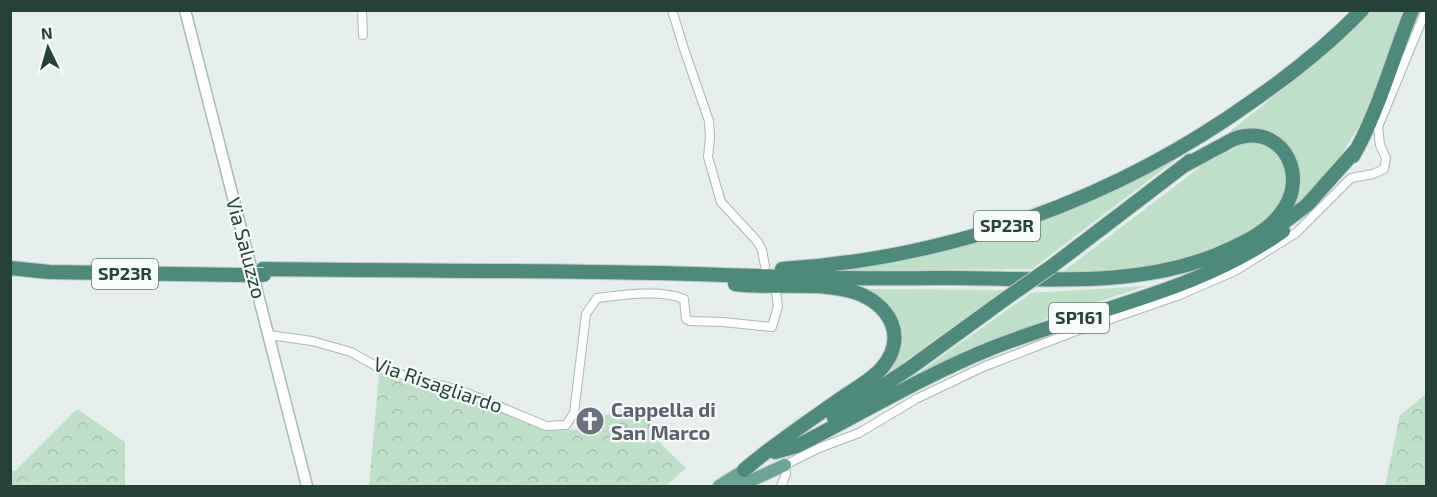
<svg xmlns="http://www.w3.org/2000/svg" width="1437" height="497" viewBox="0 0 1437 497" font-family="'Exo 2',sans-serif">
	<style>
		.green { fill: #bfe0c8 }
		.forest { fill: url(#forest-crowns) }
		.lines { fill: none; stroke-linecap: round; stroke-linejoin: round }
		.minor-casing { stroke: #a8b8b2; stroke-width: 10 }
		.secondary-casing { stroke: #a4bbb3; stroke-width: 13 }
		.primary-casing { stroke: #c2cac8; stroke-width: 14 }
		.trunk-casing { stroke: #c2cac8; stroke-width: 16 }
		.minor { stroke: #fff; stroke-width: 8 }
		.secondary { stroke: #fff; stroke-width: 10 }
		.primary { stroke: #6aa596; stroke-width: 12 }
		.trunk { stroke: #4c8a7c; stroke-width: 14 }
		.trunk-bridge-casing { stroke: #c2cac8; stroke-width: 16; stroke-linecap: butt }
		.trunk-bridge { stroke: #4c8a7c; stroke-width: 14 }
		.labels { text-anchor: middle; stroke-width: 4.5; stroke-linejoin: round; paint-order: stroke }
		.shield { fill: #f7fbf9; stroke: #637a73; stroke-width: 1.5 }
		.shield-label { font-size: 18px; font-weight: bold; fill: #24423a }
		.street-label { font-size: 20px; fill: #24423a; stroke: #f7fbf9 }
		.worship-label { font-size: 20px; font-weight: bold; fill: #5b616d; stroke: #f7fbf9; text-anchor: start }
	</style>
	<defs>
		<pattern id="forest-crowns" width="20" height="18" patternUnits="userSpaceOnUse" patternTransform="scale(1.5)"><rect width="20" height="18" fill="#bfe0c8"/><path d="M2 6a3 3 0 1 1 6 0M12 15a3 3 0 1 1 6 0" fill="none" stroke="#a4c1ad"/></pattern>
	</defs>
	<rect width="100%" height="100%" fill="#e6efeb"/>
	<path class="green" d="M1372,11H1407L1368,112L1333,168L1288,213L1301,187L1297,159L1282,139L1254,131L1223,137L1308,69Z
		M1203,139L1032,269L821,271L978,241L1092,200Z
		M1250,141L1272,148L1288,170L1284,196L1270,219L1208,254L1133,271L1060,274L1208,161Z
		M1146,286L1049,318L981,348L897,388L1031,293Z
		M856,289L1004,290L869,387L889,368L901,338L895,313L877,298Z"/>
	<path class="forest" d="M379,374L489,407L539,428L602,431V416L630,409L648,417L656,439L686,468L666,486H369Z
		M1426,394V486H1385L1400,415Z
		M77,409L125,442V486H11V470L15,471Z"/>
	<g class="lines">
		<g class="minor-casing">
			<path id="minor" d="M362,10L363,35
				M672,10L684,49L709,121L710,137L708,157L721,202L757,241L762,250L765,266
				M269,335L312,341L351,352L381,369L462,391L546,426L566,425L574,413L586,314L597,298C622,295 661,289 684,299L686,319L690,321L723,322L772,327L778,306L776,292
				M781,486L786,474L785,465L819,448L859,433L916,399L983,367L1076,331L1177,296L1235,271L1296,233L1351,178L1373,174L1384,169L1386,158L1380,145L1378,127L1426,10"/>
		</g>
		<g class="secondary-casing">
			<path id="secondary" d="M185,10L307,486"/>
		</g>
		<g class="primary-casing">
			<path id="primary" d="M719,486L751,466
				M739,486L785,465"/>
		</g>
		<g class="trunk-casing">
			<path id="trunk" d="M1353,156C1379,111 1392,59 1412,10
				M1271,232L1307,205L1356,150
				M1051,267L1190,161
				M10,268L49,272L240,275
				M263,269C407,271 551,270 695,274C776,277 858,279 939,278C1031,277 1129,290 1216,255C1242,244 1270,232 1285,207C1305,176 1286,131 1245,136C1237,137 1229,141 1223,145C1210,151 1198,159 1185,165
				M782,269C953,258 1116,199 1254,100C1293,73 1329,44 1362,10
				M735,284C773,289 816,281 854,292C890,303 909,338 881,369C870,381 853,390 840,399C808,422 774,444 744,470
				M834,418L910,368L1005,299
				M775,452L797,446C862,413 925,375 992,348C1090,309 1196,293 1283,231"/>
		</g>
		<use href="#minor" class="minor"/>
		<use href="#secondary" class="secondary"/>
		<use href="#primary" class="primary"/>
		<use href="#trunk" class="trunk"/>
		<g class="trunk-bridge-casing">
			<path id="trunk-bridge" d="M240,275H264
				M1005,299L1051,267"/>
		</g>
		<use href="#trunk-bridge" class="trunk-bridge"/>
	</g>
	<defs>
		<g id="church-disc" transform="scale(1.5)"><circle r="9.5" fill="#6b7280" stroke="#f7fbf9"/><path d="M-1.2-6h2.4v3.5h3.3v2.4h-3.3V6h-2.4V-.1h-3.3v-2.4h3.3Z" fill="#fff"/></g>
	</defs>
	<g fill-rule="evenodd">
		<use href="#church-disc" x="590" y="421"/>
	</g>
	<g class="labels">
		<g class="shield">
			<rect x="974" y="211" width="66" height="30" rx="4.5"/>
			<rect x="92" y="259" width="66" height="30" rx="4.5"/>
			<rect x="1049" y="303" width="60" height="30" rx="4.5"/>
		</g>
		<g class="shield-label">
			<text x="1007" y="232">SP23R</text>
			<text x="125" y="280">SP23R</text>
			<text x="1079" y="324">SP161</text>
		</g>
		<g class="street-label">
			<text transform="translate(246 248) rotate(75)" y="7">Via Saluzzo</text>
			<text transform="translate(438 385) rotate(19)" y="7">Via Risagliardo</text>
		</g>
		<g class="worship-label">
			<text x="611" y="417">Cappella di<tspan x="611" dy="23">San Marco</tspan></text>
		</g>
	</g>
	<rect width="1437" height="497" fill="none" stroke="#24423a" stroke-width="24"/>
	<g transform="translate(48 48) rotate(355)" stroke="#f7fbf9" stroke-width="4.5" paint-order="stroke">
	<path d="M0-4.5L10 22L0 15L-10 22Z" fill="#24423a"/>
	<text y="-9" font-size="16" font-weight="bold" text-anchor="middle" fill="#24423a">N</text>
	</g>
</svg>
